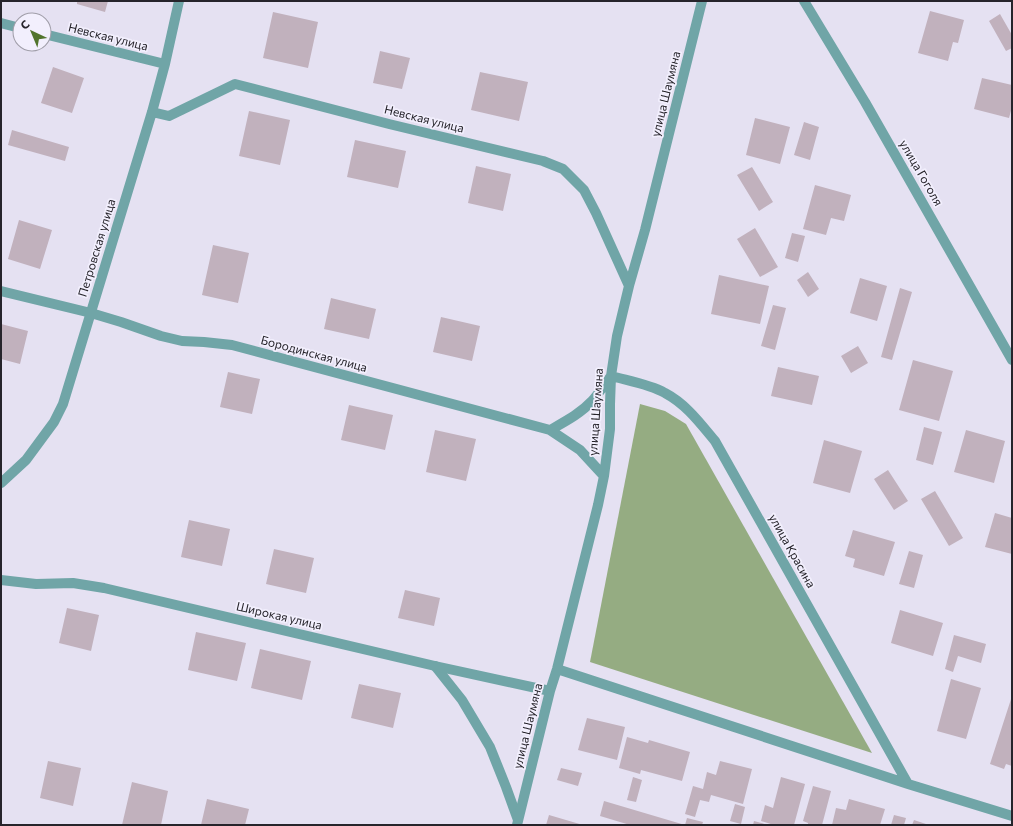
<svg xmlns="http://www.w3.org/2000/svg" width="1013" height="826" viewBox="0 0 1013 826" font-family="Commissioner,sans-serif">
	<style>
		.forest { fill: #95ac82 }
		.building { fill: #c1b1bd }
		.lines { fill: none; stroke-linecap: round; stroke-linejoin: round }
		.service { stroke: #70a5a7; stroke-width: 10 }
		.minor { stroke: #70a5a7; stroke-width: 10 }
		.labels { text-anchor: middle; stroke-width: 3.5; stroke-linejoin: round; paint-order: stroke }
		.street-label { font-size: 12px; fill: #26242b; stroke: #f2effd }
	</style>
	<rect width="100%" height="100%" fill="#e5e1f2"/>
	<path class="forest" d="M640,404L665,411L686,424L872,753L590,662Z"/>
	<path class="building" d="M77,1H108L105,12L77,4Z
		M930,11L964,20L958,43L953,42L948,61L918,53Z
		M273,12L318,22L308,68L263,58Z
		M1000,14L1012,35V48L1006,51L989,21Z
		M380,51L410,58L402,89L373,83Z
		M53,67L84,78L72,113L41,103Z
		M480,72L528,82L519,121L471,110Z
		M982,78L1012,85V107L1009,118L974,109Z
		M249,111L290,120L280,165L239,156Z
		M755,118L790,127L780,164L746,155Z
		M804,122L819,127L810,160L794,155Z
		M12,130L69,147L65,161L8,145Z
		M355,140L406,151L398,188L347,177Z
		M476,166L511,174L503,211L468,203Z
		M752,167L773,202L759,211L737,175Z
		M815,185L851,195L844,221L831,218L826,235L803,229Z
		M19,220L52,230L40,269L8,259Z
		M755,228L778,267L760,277L737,239Z
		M792,233L805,236L798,262L785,258Z
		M213,245L249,253L238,303L202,295Z
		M808,272L819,289L808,297L797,280Z
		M719,275L769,286L760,324L711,314Z
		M860,278L887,286L877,321L850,313Z
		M900,288L912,292L892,360L881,357Z
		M331,298L376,309L369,339L324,329Z
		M773,305L786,308L775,350L761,346Z
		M441,317L480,326L472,361L433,352Z
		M1,324L28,331L20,364L1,359Z
		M858,346L868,363L851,373L841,356Z
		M913,360L953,371L939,421L899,410Z
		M778,367L819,376L812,405L771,396Z
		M228,372L260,379L252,414L220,407Z
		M349,405L393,415L385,450L341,440Z
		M924,427L942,432L933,465L916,460Z
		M435,430L476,439L466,481L426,472Z
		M966,430L1005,441L994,483L954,472Z
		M824,440L862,451L850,493L813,483Z
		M888,470L908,501L894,510L874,479Z
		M935,491L963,538L949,546L921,499Z
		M995,513L1012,518V554L985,547Z
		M189,520L230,529L222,566L181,557Z
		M853,530L895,542L884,576L853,567L855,559L845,556Z
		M274,549L314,558L306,593L266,584Z
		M909,551L923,555L914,588L899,584Z
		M405,590L440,598L434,626L398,618Z
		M67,608L99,615L91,651L59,643Z
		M900,610L943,623L933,656L891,643Z
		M196,632L246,643L237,681L188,670Z
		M954,635L986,644L981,663L958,656L953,672L945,669Z
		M260,649L311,661L302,700L251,688Z
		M951,679L981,688L966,739L937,731Z
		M359,684L401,693L393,728L351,718Z
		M1012,696V766L1006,764L1004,769L990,764Z
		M587,718L625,727L617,760L578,750Z
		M627,737L648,743L649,740L690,752L682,781L641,770L640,774L619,768Z
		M48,761L81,768L73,806L40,798Z
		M720,761L752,769L743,804L711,795L709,802L700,800L695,817L685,814L693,786L703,789L707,772L716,775Z
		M561,768L582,773L578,786L557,780Z
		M633,777L642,780L636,802L627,800Z
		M781,777L805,784L794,825H774L761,821L765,805L773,808Z
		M132,782L168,791L161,825H122Z
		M813,786L831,791L822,825H808V823L803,821Z
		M207,799L249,809L245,825H201Z
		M849,799L885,809L880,825H832L836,808L846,810Z
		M604,801L685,825L687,818L703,822L702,825H630L600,816Z
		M735,804L745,807L741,824L730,821Z
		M549,815L583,825H546Z
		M894,815L906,818L904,825H891Z
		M914,820L929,825H912Z
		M754,821L768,825H753Z"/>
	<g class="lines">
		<path class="service" d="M435,666L462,700L490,747L506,787L518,820"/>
		<path class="minor" d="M804,1L865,102L1012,360
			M1,23L20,28
			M44,34L165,64
			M152,112L169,116L235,84L389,124L543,161L563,169L584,190L596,213L629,286
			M1,291L91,313L121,322L161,336L182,341L204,342L232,345L550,430L580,450L604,476
			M550,430C564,422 580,414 592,401C599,393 605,384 611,376C629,381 649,384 665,393C686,404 700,423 715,441L908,784
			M1,483L26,460L54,422L63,404L152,112L165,64L179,1
			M1,580L36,584L73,583L104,588L435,666L550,691
			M557,669L908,784L1012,816
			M517,825L550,691L557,669L598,505L604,476L610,429V404L611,376L617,336L629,286L645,230L702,1"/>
	</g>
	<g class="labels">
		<g class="street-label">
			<text transform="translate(108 37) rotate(14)" y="4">Невская улица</text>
			<text transform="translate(666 94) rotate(-76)" y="4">улица Шаумяна</text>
			<text transform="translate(424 119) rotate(14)" y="4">Невская улица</text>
			<text transform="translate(921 173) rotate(60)" y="4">улица Гоголя</text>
			<text transform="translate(97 248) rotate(-73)" y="4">Петровская улица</text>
			<text transform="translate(314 354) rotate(15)" y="4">Бородинская улица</text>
			<text transform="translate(596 412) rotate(-86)" y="4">улица Шаумяна</text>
			<text transform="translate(792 551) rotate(61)" y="4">улица Красина</text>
			<text transform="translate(279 616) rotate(13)" y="4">Широкая улица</text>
			<text transform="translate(528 726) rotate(-76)" y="4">улица Шаумяна</text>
		</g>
	</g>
	<rect width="1013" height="826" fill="none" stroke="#26242b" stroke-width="4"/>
	<g transform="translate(32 32) rotate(316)"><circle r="19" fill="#f2effd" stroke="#a09ea9"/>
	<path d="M0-3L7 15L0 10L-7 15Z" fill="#51742d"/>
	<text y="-6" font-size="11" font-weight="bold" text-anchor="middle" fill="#26242b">С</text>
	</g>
</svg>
